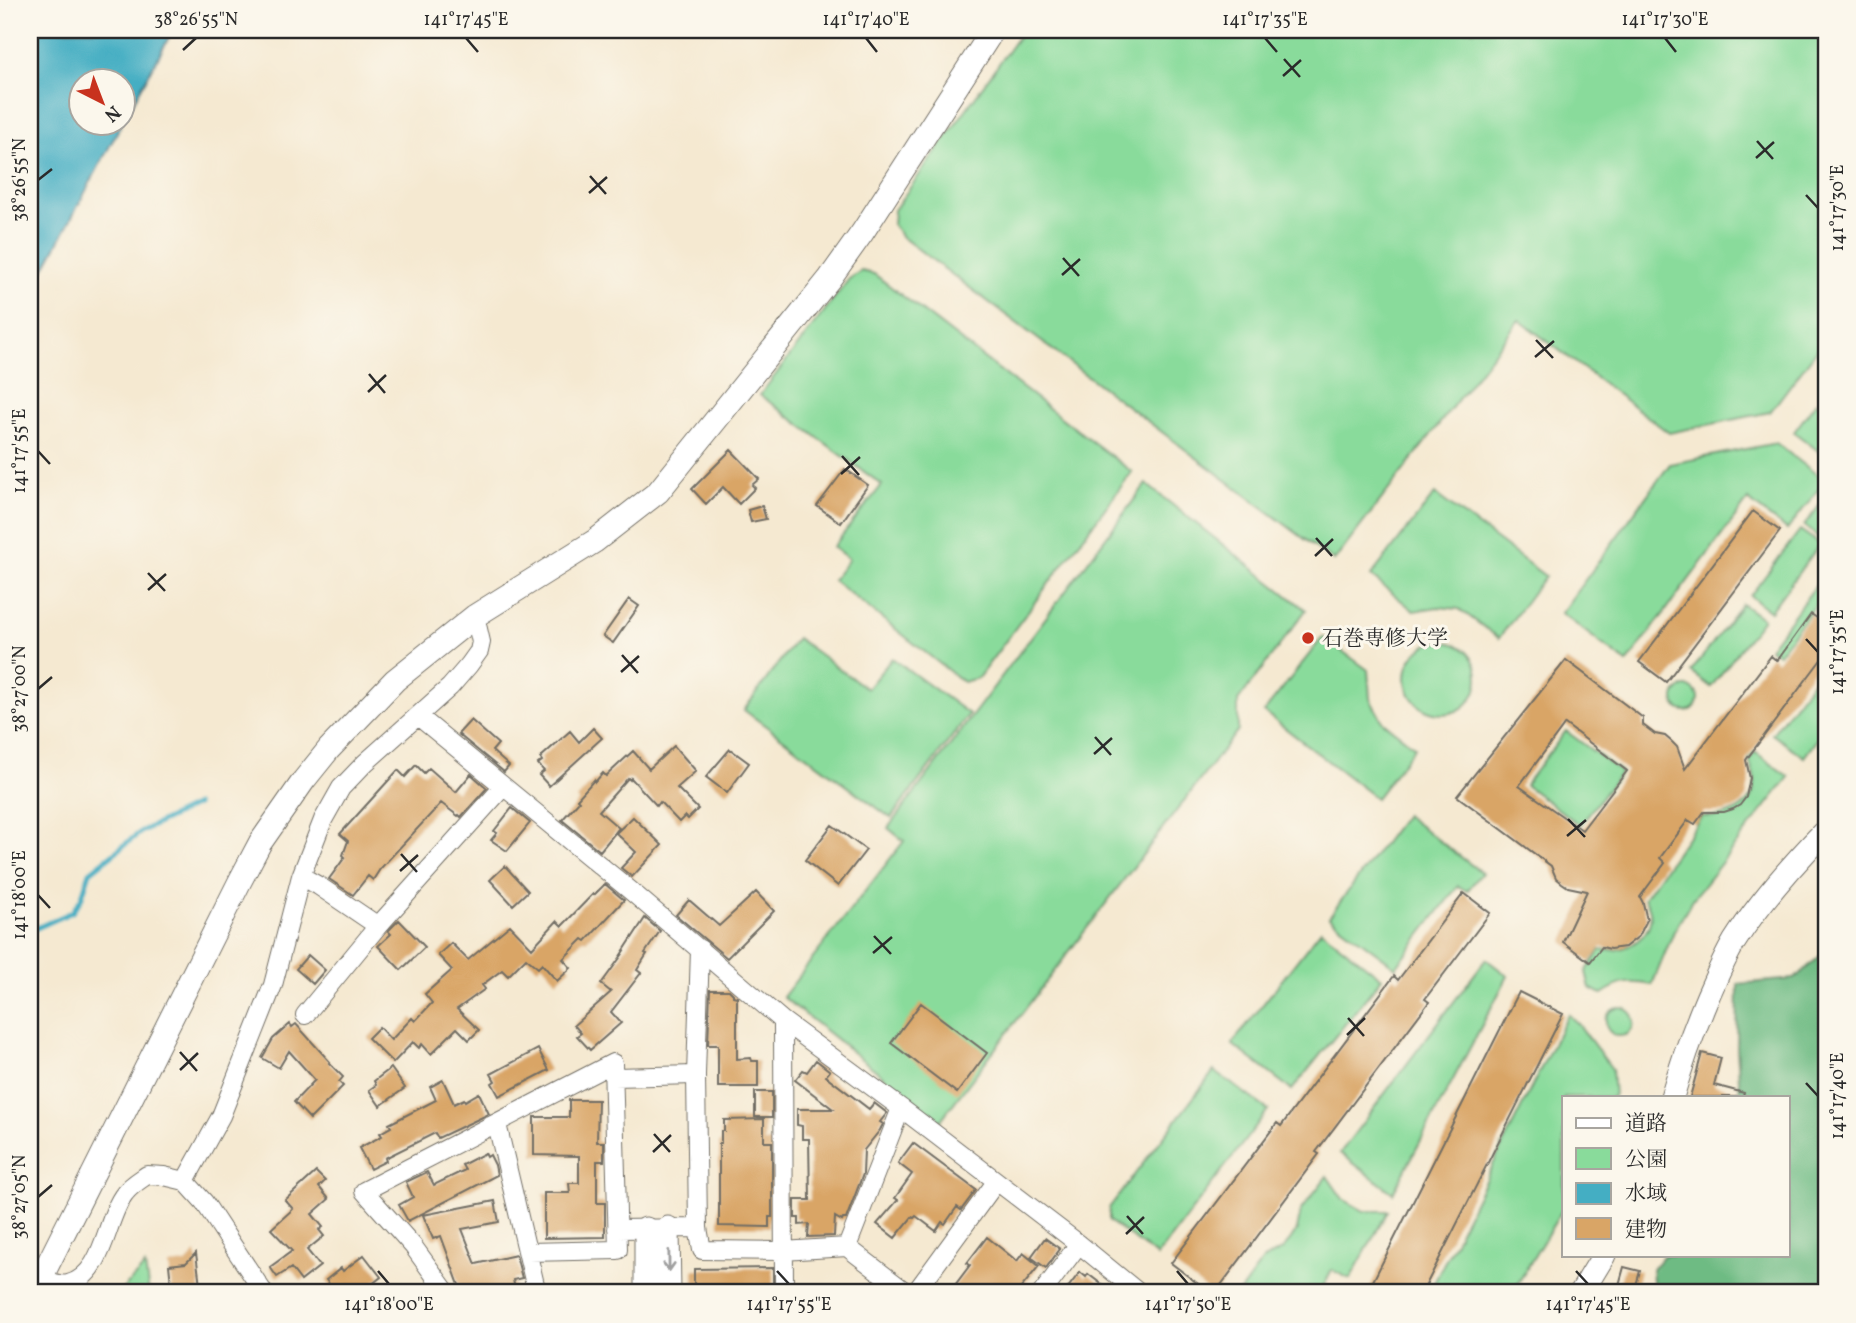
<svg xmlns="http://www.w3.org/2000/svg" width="1856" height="1323" viewBox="0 0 1856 1323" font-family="Vollkorn,'Noto Serif JP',serif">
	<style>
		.green { fill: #89db9b; stroke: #5a8363; stroke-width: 2 }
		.forest { fill: #6ebb83; stroke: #4c7357; stroke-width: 2 }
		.water { fill: #44aec3; stroke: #386c77; stroke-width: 2 }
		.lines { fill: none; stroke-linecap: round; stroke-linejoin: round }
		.stream { stroke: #44aec3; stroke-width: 5 }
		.building { fill: #d9a566; fill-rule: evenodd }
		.minor-casing { stroke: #726e65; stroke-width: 20 }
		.tertiary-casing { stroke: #726e65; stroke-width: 25 }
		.minor { stroke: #fff; stroke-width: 18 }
		.tertiary { stroke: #fff; stroke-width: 23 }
		.oneway { stroke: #a0a0a0 }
		.ticks { fill: none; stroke: #2b2b2b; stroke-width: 2.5 }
		.poi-dot { fill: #c8321e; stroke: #fbf7ec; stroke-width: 2.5 }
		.labels { text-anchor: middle; stroke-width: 6; stroke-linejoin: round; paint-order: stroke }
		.poi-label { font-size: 21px; fill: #2b2b2b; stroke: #fbf7ec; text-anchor: start }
		.neatline { fill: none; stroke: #2b2b2b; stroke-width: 2.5 }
		.ticks-label { font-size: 18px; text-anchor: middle; fill: #2b2b2b }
	</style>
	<rect width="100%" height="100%" fill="#fbf7ec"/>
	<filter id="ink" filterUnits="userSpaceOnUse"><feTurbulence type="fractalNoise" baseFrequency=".0143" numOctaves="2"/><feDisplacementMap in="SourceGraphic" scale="14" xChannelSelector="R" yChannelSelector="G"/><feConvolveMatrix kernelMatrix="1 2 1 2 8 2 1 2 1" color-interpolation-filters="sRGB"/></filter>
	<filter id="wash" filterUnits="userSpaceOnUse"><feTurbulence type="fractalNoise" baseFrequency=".00686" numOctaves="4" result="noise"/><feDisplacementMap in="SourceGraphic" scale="28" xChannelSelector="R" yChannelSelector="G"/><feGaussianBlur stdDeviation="1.57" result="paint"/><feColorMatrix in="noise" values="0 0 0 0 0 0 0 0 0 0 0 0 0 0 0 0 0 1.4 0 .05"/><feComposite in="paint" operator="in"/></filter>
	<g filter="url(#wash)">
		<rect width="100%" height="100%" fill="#f5e9d1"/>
		<path class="green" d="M1023,30H1826V338L1770,412L1669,433L1519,320L1334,561L902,237L893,225L894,210Z
			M861,271L874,274L1132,472L978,678L963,682L833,580L849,559L833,547L882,485L760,395L849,279Z
			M1816,402L1826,410V457L1794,432Z
			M1776,443L1825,481L1787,530L1748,500L1627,663L1561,613L1670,464Z
			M1146,484L1306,610L1238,701V730L940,1121L783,997L904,841L888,828Z
			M1435,494L1545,576L1499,638L1459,609L1438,607L1414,611L1371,576Z
			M1826,497V538L1824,541L1804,526Z
			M1800,530L1820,544L1770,611L1750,596Z
			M1826,572V591L1778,654L1769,648Z
			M1742,604L1763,619L1711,687L1691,672Z
			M1323,637L1368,670L1370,699L1383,722L1415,747L1376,798L1264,712Z
			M797,638L867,689L892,658L969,714L891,818L744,710Z
			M1406 678a36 36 0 1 1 72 0a36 36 0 1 1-72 0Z
			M1826,664V727L1804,757L1772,734Z
			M1674 699a12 12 0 1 1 24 0a12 12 0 1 1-24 0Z
			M1566,731L1621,772L1580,825L1525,785Z
			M1755,752L1789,777L1693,899L1674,931L1652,985C1630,981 1621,981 1602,994L1590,988L1586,972L1600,950C1631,955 1665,928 1644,898L1702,816C1724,819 1755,809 1755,781C1754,774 1751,766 1749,760Z
			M1405,815L1482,873L1467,891L1458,886L1396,967L1329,917Z
			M1321,930L1382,978L1292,1090L1232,1044Z
			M1486,959L1508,976L1393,1193L1340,1153Z
			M1606 1022a14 14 0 1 1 28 0a14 14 0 1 1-28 0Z
			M1568,1014L1579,1025L1612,1069L1614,1097H1564V1207L1512,1293H1429Z
			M1214,1071L1268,1110L1157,1256L1109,1221V1208Z
			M1327,1176L1343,1199L1364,1211H1388L1350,1279L1332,1270L1320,1293H1239L1263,1260L1282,1250L1290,1241L1297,1230L1301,1210Z
			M145,1266L149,1293H119Z"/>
		<path class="forest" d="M1826,951V1293H1654L1652,1269L1664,1255H1788V1097H1740L1737,1047L1738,984L1794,979Z"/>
		<path class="water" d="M30,30H173L123,121L122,80H80V122L122,123L30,296Z"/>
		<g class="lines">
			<path class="stream" d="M30,931L72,912L81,899L90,872L142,831L196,805"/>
		</g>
		<g id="blocks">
			<path class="building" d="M731,450L759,479L752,485L755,488L739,504L723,487L706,504L692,489Z
				M845,469L868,485L841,523L817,506Z
				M762,506L766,519L751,522L748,510Z
				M1753,511L1780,531L1666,682L1639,662Z
				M629,599L639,606L613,643L603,636Z
				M1811,614L1826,624V653L1746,760L1750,778L1746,797L1740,805L1733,809L1724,812H1704L1695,824L1688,820L1660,858L1665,863L1640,897L1643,903L1647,920L1639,936L1625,947L1610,949L1602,947L1590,962L1563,942L1587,891L1568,887L1562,883L1556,878L1551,866L1457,796L1566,660L1643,718V725L1655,734L1665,736L1672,742L1677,747L1685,769L1771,656L1777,661ZM1565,724L1627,771L1582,830L1519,786Z
				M471,720L498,744L492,751L509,766L504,772L458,734Z
				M593,728L602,738L549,786L539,775L544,771L538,764L542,761L540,758L570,731L579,742Z
				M674,746L696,771L677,788L698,809L688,819L685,816L679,822L660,802L657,806L631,778L630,780L628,778L599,811L619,828L600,851L562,820L579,801L577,799L594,780L595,782L603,773L606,776L633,751L649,769Z
				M730,749L749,763L727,793L706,777Z
				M416,765L424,773L429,768L456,792L471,774L487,788L461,817L459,815L458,816L441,803L380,869L373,880L368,876L353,895L329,879L345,857L343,855L348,841L340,834L398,770L405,777Z
				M512,808L530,823L507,851L491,840L497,833L494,831Z
				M633,817L662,845L632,877L621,868L636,852L616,833Z
				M832,825L866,850L838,886L805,860Z
				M505,866L528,891L513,905L490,880Z
				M605,884L624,900L586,941L583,939L563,959L571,968L557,981L542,964L538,968L526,958L508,976L502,970L482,985L485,989L457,1009L479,1030L469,1040L457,1028L431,1054L422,1044L419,1048L413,1042L393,1063L368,1038L379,1027L391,1040L412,1018L415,1021L432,1003L425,994L452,970L438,955L451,943L468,960L510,925L532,948L557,921L562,926L593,894L594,895Z
				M756,892L774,911L727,958L676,915L689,900L719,926Z
				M1464,893L1490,913L1425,999L1429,1002L1316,1152L1319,1154L1215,1293H1210L1171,1263L1277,1123L1281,1126L1394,976L1398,980Z
				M645,918L660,931L645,953L647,954L637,970L641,973L611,1012L621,1023L590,1050L577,1036L581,1033L574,1025L611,992L601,984L622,955H621Z
				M399,920L425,947L401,970L378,946L391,934L388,931Z
				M308,955L325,970L313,984L296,969Z
				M710,990H729L733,994V996L737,997V1059L751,1058L752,1061H758V1087H718V1045H708Z
				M1519,992L1563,1014L1422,1293H1367Z
				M921,1003L987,1053L957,1093L891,1043Z
				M290,1024L292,1027L296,1024L330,1062L329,1063L343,1077L339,1082L343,1086L310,1119L294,1102L315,1080L289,1051L279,1068L262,1058L273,1039Z
				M538,1049L549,1070L499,1096L492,1083L495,1081L491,1074Z
				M1702,1053L1721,1058L1714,1085L1744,1093L1743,1097H1690Z
				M816,1060L830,1071L826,1076L869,1109L874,1103L887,1113L880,1122L883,1124L880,1130L864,1150L863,1174L846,1219H843L842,1221L835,1217L834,1236L808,1237L809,1224L799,1225V1218H795V1200H810L809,1139H802V1126L797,1125V1109H833L795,1080L803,1070L807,1072Z
				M391,1068L405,1088L380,1106L369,1090L376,1085L374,1081Z
				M443,1080L454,1104L464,1099L465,1101L479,1093L489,1114L438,1138L435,1133L385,1158L386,1161L370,1169L359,1148L382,1136L380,1133L391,1127L389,1124L436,1100L430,1087Z
				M755,1092H772V1117H755Z
				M569,1100H598L597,1142H604V1161H597V1203H605V1237L544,1238V1193H570L569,1183H579V1156L534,1155V1117H569Z
				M764,1119V1142H772V1217H769V1227L719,1226V1143H721V1131H724V1120Z
				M913,1143L976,1190L961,1210L957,1207L945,1224L942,1222L936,1231L916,1216L914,1218L912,1217L895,1238L877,1224L898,1200L895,1198L912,1174L898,1163Z
				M485,1153L487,1157L490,1155L495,1165L497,1175L408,1221L399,1205L413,1197L406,1182L427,1172L434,1185L465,1170L462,1165Z
				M316,1172L325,1181L319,1187L329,1199L312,1214L323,1227L319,1230L324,1236L307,1250L320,1266L301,1281L291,1268L277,1277L270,1267L292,1251L271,1229L293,1209L285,1200Z
				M495,1201L499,1222L462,1229L476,1264L516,1255L522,1278L513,1280L516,1293H462L441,1236L433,1239L423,1215Z
				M987,1237L1017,1261L1023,1253L1039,1266L1017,1293H949L970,1265L967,1263Z
				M1045,1238L1060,1249L1046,1268L1031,1257Z
				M196,1253L201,1293H172L169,1265L186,1263Z
				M364,1255L381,1277L361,1293H336L326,1280L341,1268L343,1271Z
				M1624,1267L1640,1271L1635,1289L1619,1285Z
				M773,1268V1293H694V1269Z
				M1080,1272L1086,1277L1088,1274L1113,1293H1064Z"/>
		</g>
	</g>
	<g filter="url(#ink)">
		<use href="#blocks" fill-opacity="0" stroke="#726e65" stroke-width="2"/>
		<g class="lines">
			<g class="minor-casing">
				<path id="minor" d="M418,716L631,891L783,1021L901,1108L1079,1244L1139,1293
					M301,876L319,886L378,926
					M700,949L696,1075L698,1228L702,1250L783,1251L847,1247L901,1108
					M305,1015L378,926L503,787
					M783,1021L784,1293
					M614,1077L696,1075
					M497,1124L537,1293
					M185,1181L204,1202L264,1293
					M617,1229L698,1228
					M847,1247L907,1293
					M41,1278C49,1281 59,1286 68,1284C105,1275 105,1218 125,1193C131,1185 140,1180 147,1175L164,1176L185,1181L221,1116L273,985L301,876L323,820L341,788L365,763L450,687L469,665L479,651L481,642L475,616
					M447,1293L413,1246L364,1191L613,1063L618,1250L528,1252
					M915,1293L996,1182
					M1042,1293L1079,1244"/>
			</g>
			<g class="tertiary-casing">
				<path id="tertiary" d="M1672,1097C1682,1062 1694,1029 1708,996C1716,978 1724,959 1734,942C1760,901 1792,865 1826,830
					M668,1228L669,1293
					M646,1229V1293
					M31,1293L41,1278L240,881L260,843L304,780L329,749L395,680L475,616L595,541L658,492L830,278L862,233L993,30
					M1581,1293L1604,1255"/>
			</g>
			<use href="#minor" class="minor"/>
			<use href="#tertiary" class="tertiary"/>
		</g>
		<defs><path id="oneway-shaft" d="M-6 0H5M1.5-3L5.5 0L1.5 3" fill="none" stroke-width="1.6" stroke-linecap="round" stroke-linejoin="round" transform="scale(1.75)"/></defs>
		<use class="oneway" href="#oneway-shaft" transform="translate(669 1261) rotate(89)"/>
	</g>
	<path class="ticks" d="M466,38L478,52M866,38L877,52M1265,38L1277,52M1665,38L1676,52M183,50L196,38M1284,59L1300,77M1283,76L1301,60M1757,141L1773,159M1756,158L1774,142M590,176L606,194M38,180L52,169M589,193L607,177M1806,195L1818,208M1063,258L1079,276M1062,275L1080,259M1536,340L1553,358M1535,357L1554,341M369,374L385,393M368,392L386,375M38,451L50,464M842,456L859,475M841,474L860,457M1316,538L1332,556M1315,556L1333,539M148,573L165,591M148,590L166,574M1806,639L1818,652M622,655L638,673M621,672L639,656M38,689L52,677M1095,737L1111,755M1094,754L1112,738M1568,819L1585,837M1567,836L1586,820M401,854L417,872M400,871L418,855M38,895L50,908M874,936L891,954M873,953L892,937M1348,1018L1364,1036M1347,1035L1365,1018M180,1052L197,1071M180,1070L198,1053M1806,1083L1818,1096M654,1134L670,1152M653,1152L671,1135M38,1197L52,1185M1127,1216L1143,1234M1126,1234L1144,1217M378,1271L389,1284M777,1271L789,1284M1177,1271L1188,1284M1576,1271L1588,1284"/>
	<circle class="poi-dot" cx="1308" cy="638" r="7"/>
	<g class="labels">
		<g class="poi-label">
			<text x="1322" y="645">石巻専修大学</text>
		</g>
	</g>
	<rect width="1856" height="1323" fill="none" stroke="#fbf7ec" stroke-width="77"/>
	<rect x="1562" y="1096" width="228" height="161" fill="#fbf7ec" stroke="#a8a59f" stroke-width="2"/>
	<rect x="1576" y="1118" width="35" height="10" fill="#ffffff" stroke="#a8a59f" stroke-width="2"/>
	<text x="1625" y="1130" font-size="21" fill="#2b2b2b">道路</text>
	<rect x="1576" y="1148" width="35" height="21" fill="#89db9b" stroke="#a8a59f" stroke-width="2"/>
	<text x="1625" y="1166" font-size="21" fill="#2b2b2b">公園</text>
	<rect x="1576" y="1183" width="35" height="21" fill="#44aec3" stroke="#a8a59f" stroke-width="2"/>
	<text x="1625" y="1200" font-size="21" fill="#2b2b2b">水域</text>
	<rect x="1576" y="1218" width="35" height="21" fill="#d9a566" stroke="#a8a59f" stroke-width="2"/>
	<text x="1625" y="1236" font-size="21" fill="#2b2b2b">建物</text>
	<g transform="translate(102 102) rotate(138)"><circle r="33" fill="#fbf7ec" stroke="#a8a59f" stroke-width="2"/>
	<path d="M0-5L12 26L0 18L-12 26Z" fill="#c8321e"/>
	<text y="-10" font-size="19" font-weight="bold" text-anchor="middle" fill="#2b2b2b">N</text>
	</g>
	<rect x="38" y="38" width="1780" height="1246" class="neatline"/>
	<g class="ticks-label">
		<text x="196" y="25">38°26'55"N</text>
		<text x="466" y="25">141°17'45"E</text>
		<text x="866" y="25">141°17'40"E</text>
		<text x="1265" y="25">141°17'35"E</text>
		<text x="1665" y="25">141°17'30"E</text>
		<text transform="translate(19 180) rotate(-90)" y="6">38°26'55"N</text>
		<text transform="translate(1837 208) rotate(-90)" y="6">141°17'30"E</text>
		<text transform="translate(19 451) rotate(-90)" y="6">141°17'55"E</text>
		<text transform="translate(1837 652) rotate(-90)" y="6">141°17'35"E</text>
		<text transform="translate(19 689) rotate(-90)" y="6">38°27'00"N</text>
		<text transform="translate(19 895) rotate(-90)" y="6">141°18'00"E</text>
		<text transform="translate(1837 1096) rotate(-90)" y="6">141°17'40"E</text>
		<text transform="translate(19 1197) rotate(-90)" y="6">38°27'05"N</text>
		<text x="389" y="1310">141°18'00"E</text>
		<text x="789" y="1310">141°17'55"E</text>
		<text x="1188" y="1310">141°17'50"E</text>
		<text x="1588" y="1310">141°17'45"E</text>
	</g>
</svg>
